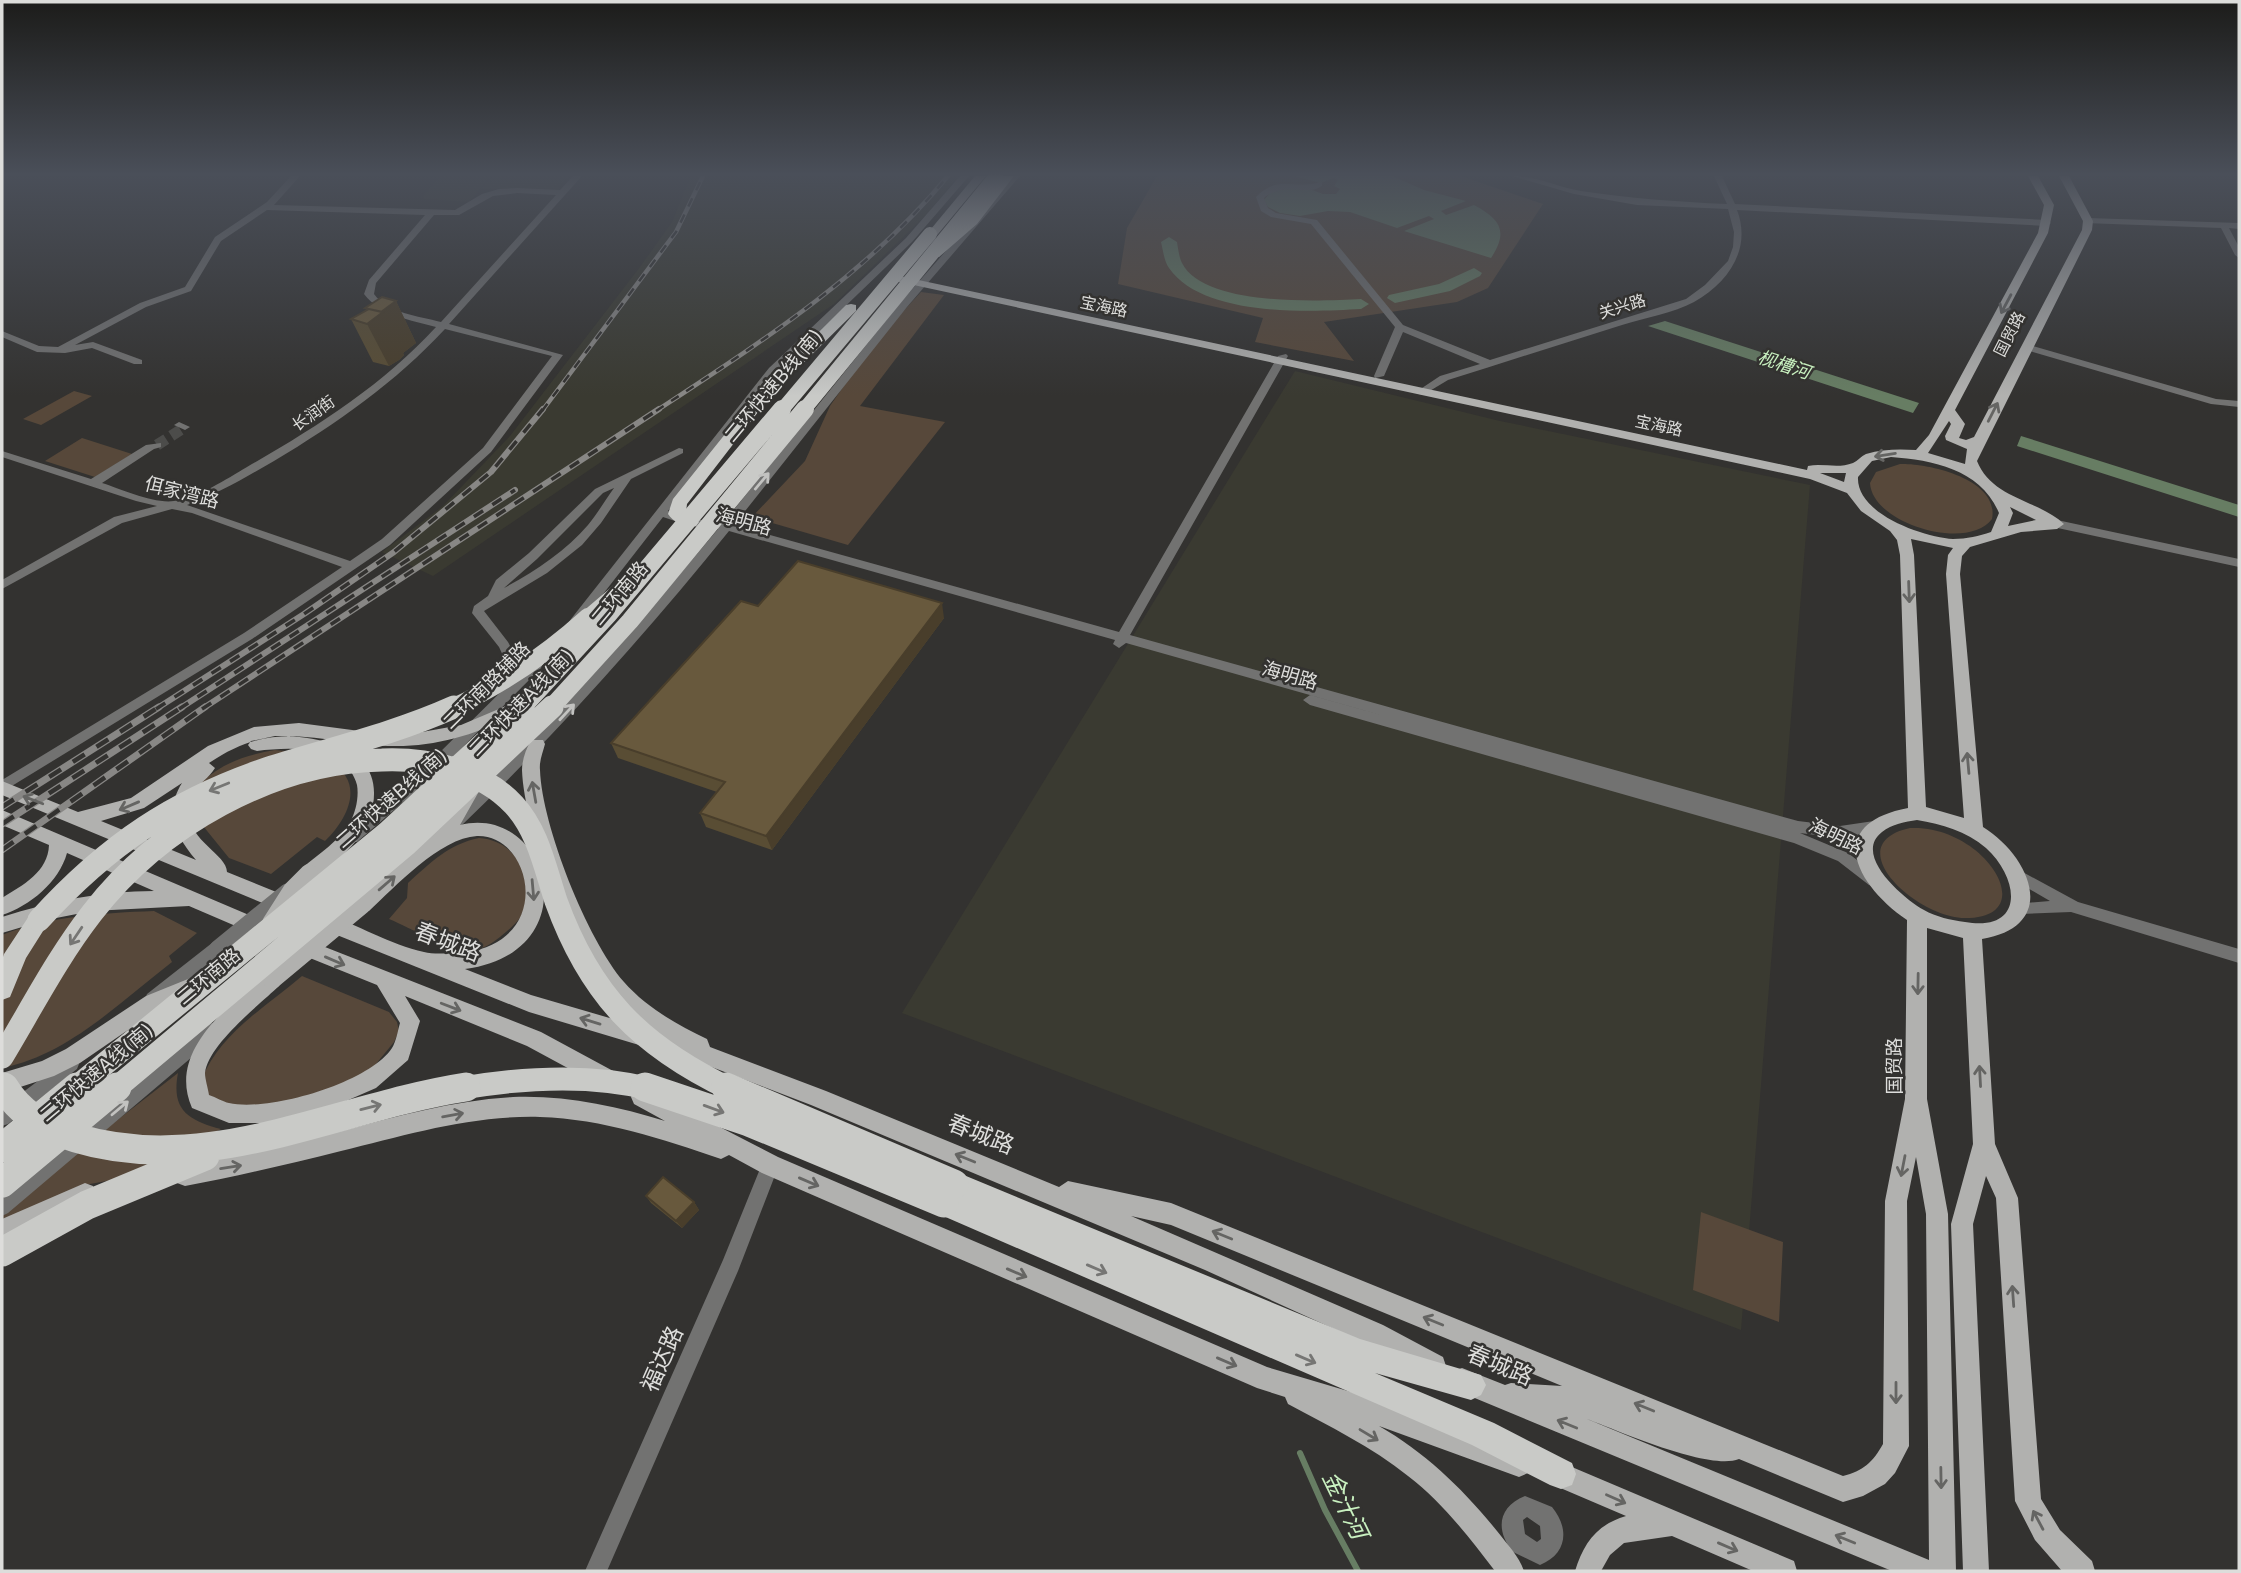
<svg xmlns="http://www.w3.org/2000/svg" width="2241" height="1573" viewBox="0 0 2241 1573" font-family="Inter,'Noto Sans SC',sans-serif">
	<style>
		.built { fill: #3a3a31 }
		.green { fill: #57483a }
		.water { fill: #677d63 }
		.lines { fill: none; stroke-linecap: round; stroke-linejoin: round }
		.stream { stroke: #677d63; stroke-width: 6 }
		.river { fill: #677d63; fill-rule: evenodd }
		.minor-tunnel { stroke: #4c4c4a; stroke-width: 11; stroke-dasharray: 11 6; stroke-linecap: butt }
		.minor { fill: #727271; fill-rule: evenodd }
		.major { fill: #b1b1af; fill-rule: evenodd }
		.highway { fill: #c9cac7; fill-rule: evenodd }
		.rail-far2-casing { stroke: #888785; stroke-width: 4.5 }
		.rail-far1-casing { stroke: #888785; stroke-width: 6 }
		.rail-casing { stroke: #888785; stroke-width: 7 }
		.rail-far2 { stroke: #333230; stroke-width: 2.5; stroke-dasharray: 9; stroke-linecap: butt }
		.rail-far1 { stroke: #333230; stroke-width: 3.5; stroke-dasharray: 11; stroke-linecap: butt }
		.rail { stroke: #333230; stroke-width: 4.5; stroke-dasharray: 14; stroke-linecap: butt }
		.minor-bridge { stroke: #727271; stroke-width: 15 }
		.major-bridge { stroke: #b1b1af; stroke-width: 18 }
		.highway-bridge-far3 { stroke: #c9cac7; stroke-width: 14 }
		.highway-bridge-far2 { stroke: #c9cac7; stroke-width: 18 }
		.highway-bridge-far1 { stroke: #c9cac7; stroke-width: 23 }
		.highway-bridge { stroke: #c9cac7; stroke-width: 29 }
		.wall { fill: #594d34 }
		.shaded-wall { fill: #493e2b }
		.building { fill: #68593d; stroke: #493e2b; stroke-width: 2 }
		.oneway { stroke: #656563 }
		.oneway2 { stroke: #c2c2c0 }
		.oneway3 { stroke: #767674 }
		.labels { text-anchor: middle; stroke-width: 5; stroke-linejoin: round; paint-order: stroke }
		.far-street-label { font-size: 16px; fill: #dddddb; stroke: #333230 }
		.far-water-label { font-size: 18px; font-style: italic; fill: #c9f1c0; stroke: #333230 }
		.street-label { font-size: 19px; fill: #dddddb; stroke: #333230 }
		.near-street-label { font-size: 23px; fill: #dddddb; stroke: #333230 }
		.near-water-label { font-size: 24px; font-style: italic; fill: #c9f1c0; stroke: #333230 }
	</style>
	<rect width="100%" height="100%" fill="#333230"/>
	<path class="built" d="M440,176H491L469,202L424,199L423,196Z
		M493,176H568L557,191L481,189Z
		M691,176H958L928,213L834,304L433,576L382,552L443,506L510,436L640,267L672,222Z
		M1295,371L1500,421L1810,485L1741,1330L902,1013Z"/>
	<path class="green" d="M1157,176H1461L1543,204L1488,288L1457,302L1324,322L1354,361L1255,342L1263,318L1118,284L1127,228Z
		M921,292L944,295L860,406L945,422L848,545L752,517L805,461L830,406L873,344Z
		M74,391L92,396L41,425L23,419Z
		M82,438L132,454L95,477L45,461Z
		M1900,464C1928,463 2000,479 1992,519C1968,552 1872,524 1870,483L1876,472Z
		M275,750C294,752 313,752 330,762C366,782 348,819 325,841L317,837L271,874L229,858L195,816L200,783C223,763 245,755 275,750Z
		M1910,828C1984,824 2044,918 1965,918C1915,917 1837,844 1910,828Z
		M479,838C517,840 537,881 522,914C518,923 507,931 500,937C491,944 482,950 471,950C448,950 411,928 389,919L407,898L408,883C430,863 449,844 479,838Z
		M154,911L197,933L169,956L172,962C120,1002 68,1055 2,1068V935C51,916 102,913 154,911Z
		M302,976L389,1012L397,1022L399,1031L394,1042L371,1070L340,1089L251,1110L210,1099L202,1079C219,1034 267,1006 302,976Z
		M178,1073C171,1110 188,1120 221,1129L134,1176L79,1186L2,1222V1216L71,1156Z
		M1701,1212L1783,1242L1779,1322L1693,1290Z"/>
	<path class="water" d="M1294,176H1392L1424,190L1466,201L1441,211L1446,215L1474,205C1500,219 1509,231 1491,258L1404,231L1434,219L1429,216L1397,228L1350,212L1328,211L1300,216L1280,213L1268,207L1264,200L1273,190L1304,187L1323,194H1336L1340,189L1334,186L1338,180L1333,178L1321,183Z
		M1665,321L1919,403L1913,413L1648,326Z
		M2021,436L2239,505V517L2017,446Z"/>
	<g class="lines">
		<path class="stream" d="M1300,1453L1325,1510L1358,1571"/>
		<path class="river" d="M1169,237L1177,242C1178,248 1179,257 1182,263C1204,307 1320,301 1361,299L1369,304L1361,309C1308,312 1203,317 1169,268C1164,261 1163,250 1161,242Z
			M1474,268L1482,273L1480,276L1450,291L1395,303L1387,298L1389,295L1439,284Z"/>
		<path class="minor-tunnel" d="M157,445L185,427"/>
		<path class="minor" d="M291,176H300L274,205L455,210L482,194L499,189L517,188L560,190L573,176H582L449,324L563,355L491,452L390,545L252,639L2,792V780L244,633L342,567L192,513L172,509L122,523L2,589V580L114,517L157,506L136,501L2,457V451L91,479L146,445L161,443V447L154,449L102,483C121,489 154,504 174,501C197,498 227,479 247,467C315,428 383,385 436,327C411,320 381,316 364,294L369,280L425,215L267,210L221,241L191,291L146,307L75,345L93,342L142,360V364H134L92,348L65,353L37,352L2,337V331L39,346L58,347L140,303L185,287L215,237L267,202ZM517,193L556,195L441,322C418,316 388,313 374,294L376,283L434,215H459L493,196ZM445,329L552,356L483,448L382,539L350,561L187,505C218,494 246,477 274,461C336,424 396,382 445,329Z
			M960,176H969L912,242L777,372L668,511L691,519L724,522L900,303L1012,176H1020L907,307L734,525L1119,632L1278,356L1286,354L1288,356L1130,635L1798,821L1840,826L1874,821L1879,823L1881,827L1879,831L1840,838L1800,833L1848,853L1879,877L1881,881L1879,885L1874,887L1869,885L1838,861L1794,843L1310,705L1303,700L1310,695L1494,747L1126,643L1119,648L1113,644L1115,640L729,531C645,635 557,733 461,826H451L449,822L451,818C546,727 634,630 718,529L690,526L663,517L579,625H571L569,622L571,619L769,368L906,238Z
			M1512,176C1536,176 1557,187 1581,191C1629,198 1677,202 1727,204L1714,176H1722L1735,204L2047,220L2051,223L2047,226L1737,210C1752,249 1728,283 1694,302C1674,313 1644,318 1622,325C1564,343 1506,362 1448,380L1423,395L1419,394V390L1440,376L1480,364L1403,332L1384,376L1375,378L1374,376L1395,327L1311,224L1271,217L1261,211L1256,197C1275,177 1289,187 1311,184C1315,184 1318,182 1322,182V186C1306,197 1284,181 1264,198L1268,208L1276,213L1317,220L1403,325L1490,360L1686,299L1705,285L1728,261L1733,247L1734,232L1728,209L1637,205L1574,194Z
			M2088,218L2239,223V229L2229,228L2239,247V258L2235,255L2221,228L2085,223L2084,221Z
			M2026,344L2216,399L2239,401V407L2211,404L2023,349V345Z
			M179,422L190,427L185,430L174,425Z
			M679,448L683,449V453L631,479L601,523L582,545L547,573L484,611L508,642L517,659L516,662H506L499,647L472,613L474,606L488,596L496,580L529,553L595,489ZM614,488C605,500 598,513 588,525C566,551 534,572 504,588L537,559L603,493Z
			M2057,520L2239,559V567L2053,527V521Z
			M536,660L542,665L541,668L438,772L357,842H347L345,838L347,834L428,764L531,662Z
			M2019,870L2078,902L2239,949V963L2071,912L2020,914L2015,912L2012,908L2015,904L2050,901L2014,880L2012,876L2014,872Z
			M217,941L222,943L225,948L222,953L159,1004L153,1006L147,1004L145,999L147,994L212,943Z
			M212,1023L218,1025L220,1030L218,1035L8,1213L2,1216V1196L206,1025Z
			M71,1056L77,1059L79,1064L77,1069L8,1124L2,1126V1108Z
			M770,1156L776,1159L779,1165L738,1271L607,1571H585L723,1260L764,1159Z
			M1525,1496L1552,1507C1570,1529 1567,1554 1540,1565L1513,1552C1495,1530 1498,1507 1525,1496ZM1527,1517L1540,1526L1541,1539L1537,1542L1525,1534L1523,1520Z"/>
		<path class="major" d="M975,176H986L924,251H916V247Z
			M2028,176H2038L2054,205L2048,233L1955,410L1965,424L1959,438L1966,440L1974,437L2082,230L2083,221L2059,176H2069L2093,221L2092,230L1977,461C1992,499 2039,500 2064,524L2057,529L2021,532L1970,547L1962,556L1960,574L1983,827C2031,857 2060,926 1982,939L1995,1144L2018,1198L2041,1499L2060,1530L2092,1561L2095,1571H2062L2035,1540L2015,1501L1996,1198L1986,1176L1973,1224L1989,1571H1963L1951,1224L1973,1144L1963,938L1927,928V1099L1948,1214L1956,1571H1892L1453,1389L1450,1380L1453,1371L1462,1368L1505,1385L1511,1383L1562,1386L1171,1225L1131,1216L1383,1325L1443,1357L1446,1366L1443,1375L1434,1378L1365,1343L1205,1270L811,1105L709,1066L529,1012L317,927L314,921L317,915L324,913C356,924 391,945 424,952C435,955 453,953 466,952C555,940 532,834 477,836C440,838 395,887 369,911L362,913L355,911L353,905L355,899L442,823L455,805L467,781H479L482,786L460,825C549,803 591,952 465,969L531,995L654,1031C638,1020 621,1008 609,993C571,947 524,830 522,770C522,760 526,749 531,740H543L545,744C543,752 539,761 540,770C542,826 587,939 624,982C646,1007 677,1025 707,1039L710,1047L826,1091L1059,1187L1068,1181L1171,1203L1843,1476C1863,1471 1873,1462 1883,1444L1885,1201L1905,1099L1907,920C1856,885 1823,824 1908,808L1900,555L1897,540L1890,531L1861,511L1847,493L1810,479L895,281L889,278L895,275L1807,470L1808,466C1823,463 1838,469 1853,463C1858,461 1861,456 1866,454C1883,449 1899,449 1916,450L1929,435L2038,233L2044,205ZM1949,421L1951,424L1945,436L1946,440L1967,449L1965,464L1928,453ZM1891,457C1934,460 1981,470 1999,513L1991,532C1979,536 1967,539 1953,539C1923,537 1856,514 1858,477L1872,461ZM1820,473H1846L1844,482ZM2010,507L2036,520L2008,526L2013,513ZM1911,539L1953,548L1948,555L1946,574L1964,818L1926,807L1914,555ZM1917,820C1942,824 1966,831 1986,848C2020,879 2025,932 1965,922C1951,920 1936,917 1924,910C1904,899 1852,855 1882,832C1892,824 1905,822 1917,820ZM1916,1157L1926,1214L1929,1560L1587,1419C1619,1431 1709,1471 1739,1459L1843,1502L1863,1496L1885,1484L1895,1473L1909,1446L1907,1201Z
			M513,703L521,709L519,713C480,733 440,746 396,746C322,746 279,715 209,763L215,768C209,778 199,783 194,793C172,836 227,851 227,872L296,900L298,906L296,912L289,914L2,795V781L78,812L131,798L208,746L254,727L299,723L375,733L411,734L461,725ZM182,783C164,811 176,837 196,860L101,821L144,808Z
			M275,736C319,736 383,746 373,805C370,823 360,838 347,851C337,861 323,876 309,881L302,878L300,873L302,868C319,854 339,841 350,822C356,812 359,796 357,785C346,744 290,747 257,751L251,749L248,745L251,741Z
			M2,810L268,923L271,929L268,935L261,937L189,906L92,911L46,920L2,933V917C52,901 102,891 154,891L67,853C59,882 30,906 2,915V898C23,885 48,872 49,845L2,825Z
			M297,936L541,1032L615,1072L619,1079L615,1086L608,1089L601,1086L527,1046L405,996L420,1021L408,1060L376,1088L323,1111L274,1123H229L192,1108C167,1051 228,1007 265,974L272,971L279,974L282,980L279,986C259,1005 208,1045 205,1073C205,1079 208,1088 209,1095C216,1097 223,1102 229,1103C269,1112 369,1083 392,1048C396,1042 398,1030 400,1023L377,985L290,950L287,944L290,938Z
			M193,977L200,980L203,986L200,992L160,1008L80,1063L54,1076L2,1093V1073L42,1061L66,1049L146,996Z
			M642,1087L778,1157L1267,1367L1358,1394L1528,1455L1532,1464L1528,1473L1519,1477L1379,1426C1426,1453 1463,1489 1497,1531C1507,1544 1519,1556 1524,1571H1495C1469,1537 1442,1502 1408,1476C1372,1447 1329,1426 1288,1404L1285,1397L1257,1388L762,1173L729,1155L721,1159C662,1139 603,1119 540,1117C472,1115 406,1135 341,1151C289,1164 238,1176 185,1186L177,1183L174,1175L177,1167L185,1164C238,1155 289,1143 341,1131C398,1116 455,1100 513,1097C565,1095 616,1106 665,1121L634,1104L631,1097L634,1090Z
			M85,1183L93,1186L96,1194L93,1202L2,1241V1219Z
			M1553,1459L1794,1561L1797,1571H1753L1672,1536L1624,1543L1610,1555L1601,1571H1575C1584,1543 1596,1525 1626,1516L1544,1481L1540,1472L1544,1463Z"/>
		<path class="highway" d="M1001,176H1014L977,224L939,257H929V251L967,218Z
			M851,304L856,305V311L772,394L687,504L686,512L699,522L696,526C686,528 674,523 668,514L673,499L762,388L846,305Z
			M635,570L641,572L644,576L641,580L595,621H581L579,617L581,613L629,572Z
			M39,910L47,913L50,920L26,958L10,997L2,1000V960L4,954L31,913Z
			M954,1171L1360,1339L1481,1375L1486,1385L1481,1395L1471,1400L1375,1373L1494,1423L1572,1463L1576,1474L1572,1485L1561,1489L1550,1485L1472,1445L934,1212L930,1203L934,1194L943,1190L941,1184L945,1175Z"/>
		<g class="rail-far2-casing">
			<path id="rail-far2" d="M542,411L676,232L703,176
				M656,411C764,340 865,276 948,176"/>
		</g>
		<g class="rail-far1-casing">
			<path id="rail-far1" d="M156,709L304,614L394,552L491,472L543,409
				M179,709L515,490
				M202,709L659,409"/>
		</g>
		<g class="rail-casing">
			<path id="rail" d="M2,807L159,707
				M2,824L182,707
				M2,850L205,707"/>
		</g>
		<use href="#rail-far2" class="rail-far2"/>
		<use href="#rail-far1" class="rail-far1"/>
		<use href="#rail" class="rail"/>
		<path class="minor-bridge" d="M217,948L287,891"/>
		<path class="major-bridge" d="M271,923L292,890L309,873
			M272,980L362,905"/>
		<path class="highway-bridge-far3" d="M781,411L930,234
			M803,411L996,176"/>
		<path class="highway-bridge-far2" d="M450,709C502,685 546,655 588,617
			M521,709L608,615L782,409
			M550,709L630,621L805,409"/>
		<path class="highway-bridge-far1" d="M39,920C107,845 175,799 272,767C333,748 396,733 454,707
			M2,1057C31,1009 57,958 92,913C159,826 272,762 382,760C427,758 482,770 514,805C538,831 545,868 556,901C590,995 640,1046 730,1089
			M2,1084L5,1089
			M74,1089L387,833L523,707
			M115,1089L407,844L552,707
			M456,1089C519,1078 588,1073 651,1089"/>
		<path class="highway-bridge" d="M4,1087C20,1114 46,1129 76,1138C207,1178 337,1107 466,1087
			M645,1087L749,1122L944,1203
			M726,1087L954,1184
			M2,1148L77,1087
			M2,1183L117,1087
			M2,1252L87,1205L205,1156"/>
	</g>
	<path class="wall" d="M396,301L416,343L403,353L404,355L399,360L389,366L373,362L351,319L367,310L365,308Z
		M758,606L944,618L772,850L706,827L700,813L717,792L618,758L611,743Z
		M646,1196L694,1202L699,1210L682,1228L651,1203Z"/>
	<path class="shaded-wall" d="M396,301L416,343L403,353L404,355L399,360L389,366L367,324L381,312Z
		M942,603L944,618L772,850L766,836Z
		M694,1202L699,1210L682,1228L676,1221Z"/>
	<path class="building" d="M382,297L396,301L381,312L365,308Z
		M369,309L383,312L367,324L351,319Z
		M798,561L942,603L766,836L700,813L725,782L611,743L741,601L758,606Z
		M663,1177L694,1202L676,1221L646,1196Z"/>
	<defs><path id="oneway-shaft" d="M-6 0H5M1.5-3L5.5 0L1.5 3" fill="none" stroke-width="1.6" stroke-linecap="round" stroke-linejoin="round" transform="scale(1.75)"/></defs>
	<g class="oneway">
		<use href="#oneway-shaft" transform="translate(2006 304) rotate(118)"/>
		<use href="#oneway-shaft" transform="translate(1993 412) rotate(-63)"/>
		<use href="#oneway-shaft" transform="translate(1885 455) rotate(171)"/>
		<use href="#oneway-shaft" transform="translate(1909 592) rotate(88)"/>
		<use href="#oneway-shaft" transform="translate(1968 763) rotate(-95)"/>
		<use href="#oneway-shaft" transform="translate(534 792) rotate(-100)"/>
		<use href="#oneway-shaft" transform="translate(33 800) rotate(-159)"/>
		<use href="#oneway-shaft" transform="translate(129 806) rotate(157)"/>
		<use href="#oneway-shaft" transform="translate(387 883) rotate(-41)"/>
		<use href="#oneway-shaft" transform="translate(533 890) rotate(85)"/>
		<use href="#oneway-shaft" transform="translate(335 961) rotate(23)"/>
		<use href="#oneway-shaft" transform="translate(1918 984) rotate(91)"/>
		<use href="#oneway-shaft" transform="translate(451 1007) rotate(21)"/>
		<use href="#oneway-shaft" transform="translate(590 1021) rotate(-163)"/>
		<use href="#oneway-shaft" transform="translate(1980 1076) rotate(-93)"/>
		<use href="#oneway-shaft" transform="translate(453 1115) rotate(-10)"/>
		<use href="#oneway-shaft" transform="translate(965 1158) rotate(-158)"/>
		<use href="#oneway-shaft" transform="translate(1903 1166) rotate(101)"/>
		<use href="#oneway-shaft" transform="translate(231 1167) rotate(-9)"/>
		<use href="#oneway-shaft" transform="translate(809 1182) rotate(23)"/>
		<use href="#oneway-shaft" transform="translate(1222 1235) rotate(-158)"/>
		<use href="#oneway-shaft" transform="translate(1017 1273) rotate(23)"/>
		<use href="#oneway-shaft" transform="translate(2013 1296) rotate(-94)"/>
		<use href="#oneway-shaft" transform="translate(1433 1321) rotate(-158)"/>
		<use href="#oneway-shaft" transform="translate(1227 1362) rotate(23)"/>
		<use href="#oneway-shaft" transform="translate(1896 1393) rotate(90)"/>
		<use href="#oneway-shaft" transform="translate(1644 1407) rotate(-158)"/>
		<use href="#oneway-shaft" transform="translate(1567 1424) rotate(-158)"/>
		<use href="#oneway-shaft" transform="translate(1369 1435) rotate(31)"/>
		<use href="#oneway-shaft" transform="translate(1941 1478) rotate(89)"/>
		<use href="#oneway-shaft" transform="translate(1616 1499) rotate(24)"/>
		<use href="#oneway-shaft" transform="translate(2038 1520) rotate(-118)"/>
		<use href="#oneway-shaft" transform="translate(1845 1539) rotate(-158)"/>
		<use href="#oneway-shaft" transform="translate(1728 1547) rotate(23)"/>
	</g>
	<g class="oneway2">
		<use href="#oneway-shaft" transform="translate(762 481) rotate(-50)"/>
		<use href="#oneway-shaft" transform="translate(567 712) rotate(-47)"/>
		<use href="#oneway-shaft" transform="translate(120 1108) rotate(-40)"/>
	</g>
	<g class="oneway3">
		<use href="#oneway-shaft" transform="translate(219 787) rotate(158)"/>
		<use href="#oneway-shaft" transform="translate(76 936) rotate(124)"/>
		<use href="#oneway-shaft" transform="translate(371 1107) rotate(-14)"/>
		<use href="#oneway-shaft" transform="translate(714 1109) rotate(20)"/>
		<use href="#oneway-shaft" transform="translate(1097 1269) rotate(23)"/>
		<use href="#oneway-shaft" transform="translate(1306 1359) rotate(23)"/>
	</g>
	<linearGradient id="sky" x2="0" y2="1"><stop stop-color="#1c1c1a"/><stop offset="0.44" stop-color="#4a4f59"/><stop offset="1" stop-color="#4a4f59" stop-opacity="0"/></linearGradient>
	<rect width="2241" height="396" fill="url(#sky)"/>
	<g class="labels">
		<g class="far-street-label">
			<text transform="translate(1104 306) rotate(12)" y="6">宝海路</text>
			<text transform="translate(1622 306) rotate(-17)" y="6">关兴路</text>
			<text transform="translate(2009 334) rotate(-63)" y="6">国贸路</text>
			<text transform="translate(313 413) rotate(-35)" y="6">长润街</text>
			<text transform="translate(1659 425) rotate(12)" y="6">宝海路</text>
		</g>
		<g class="far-water-label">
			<text transform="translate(1784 365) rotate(18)" y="6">枧槽河</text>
		</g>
		<g class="street-label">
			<text transform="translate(773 385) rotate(-50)" y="7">二环快速B线(南)</text>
			<text transform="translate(182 492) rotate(14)" y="7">佴家湾路</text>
			<text transform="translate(744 521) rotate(15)" y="7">海明路</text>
			<text transform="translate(619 593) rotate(-50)" y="7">二环南路</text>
			<text transform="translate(1290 675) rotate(16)" y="7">海明路</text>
			<text transform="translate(486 685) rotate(-45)" y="7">二环南路辅路</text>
			<text transform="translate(521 702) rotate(-46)" y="7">二环快速A线(南)</text>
			<text transform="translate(391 798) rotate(-41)" y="7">二环快速B线(南)</text>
			<text transform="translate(1836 836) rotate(26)" y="7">海明路</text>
			<text transform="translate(208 976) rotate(-40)" y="7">二环南路</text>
			<text transform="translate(1894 1066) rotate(-90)" y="7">国贸路</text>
			<text transform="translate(96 1072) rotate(-40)" y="7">二环快速A线(南)</text>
		</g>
		<g class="near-street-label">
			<text transform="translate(448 942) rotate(21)" y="8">春城路</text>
			<text transform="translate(981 1134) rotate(22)" y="8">春城路</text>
			<text transform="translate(662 1359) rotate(-66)" y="8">福达路</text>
			<text transform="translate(1500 1365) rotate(23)" y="8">春城路</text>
		</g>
		<g class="near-water-label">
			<text transform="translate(1345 1505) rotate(64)" y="8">金汁河</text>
		</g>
	</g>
	<rect width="2241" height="1573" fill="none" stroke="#dddddb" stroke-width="7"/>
</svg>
